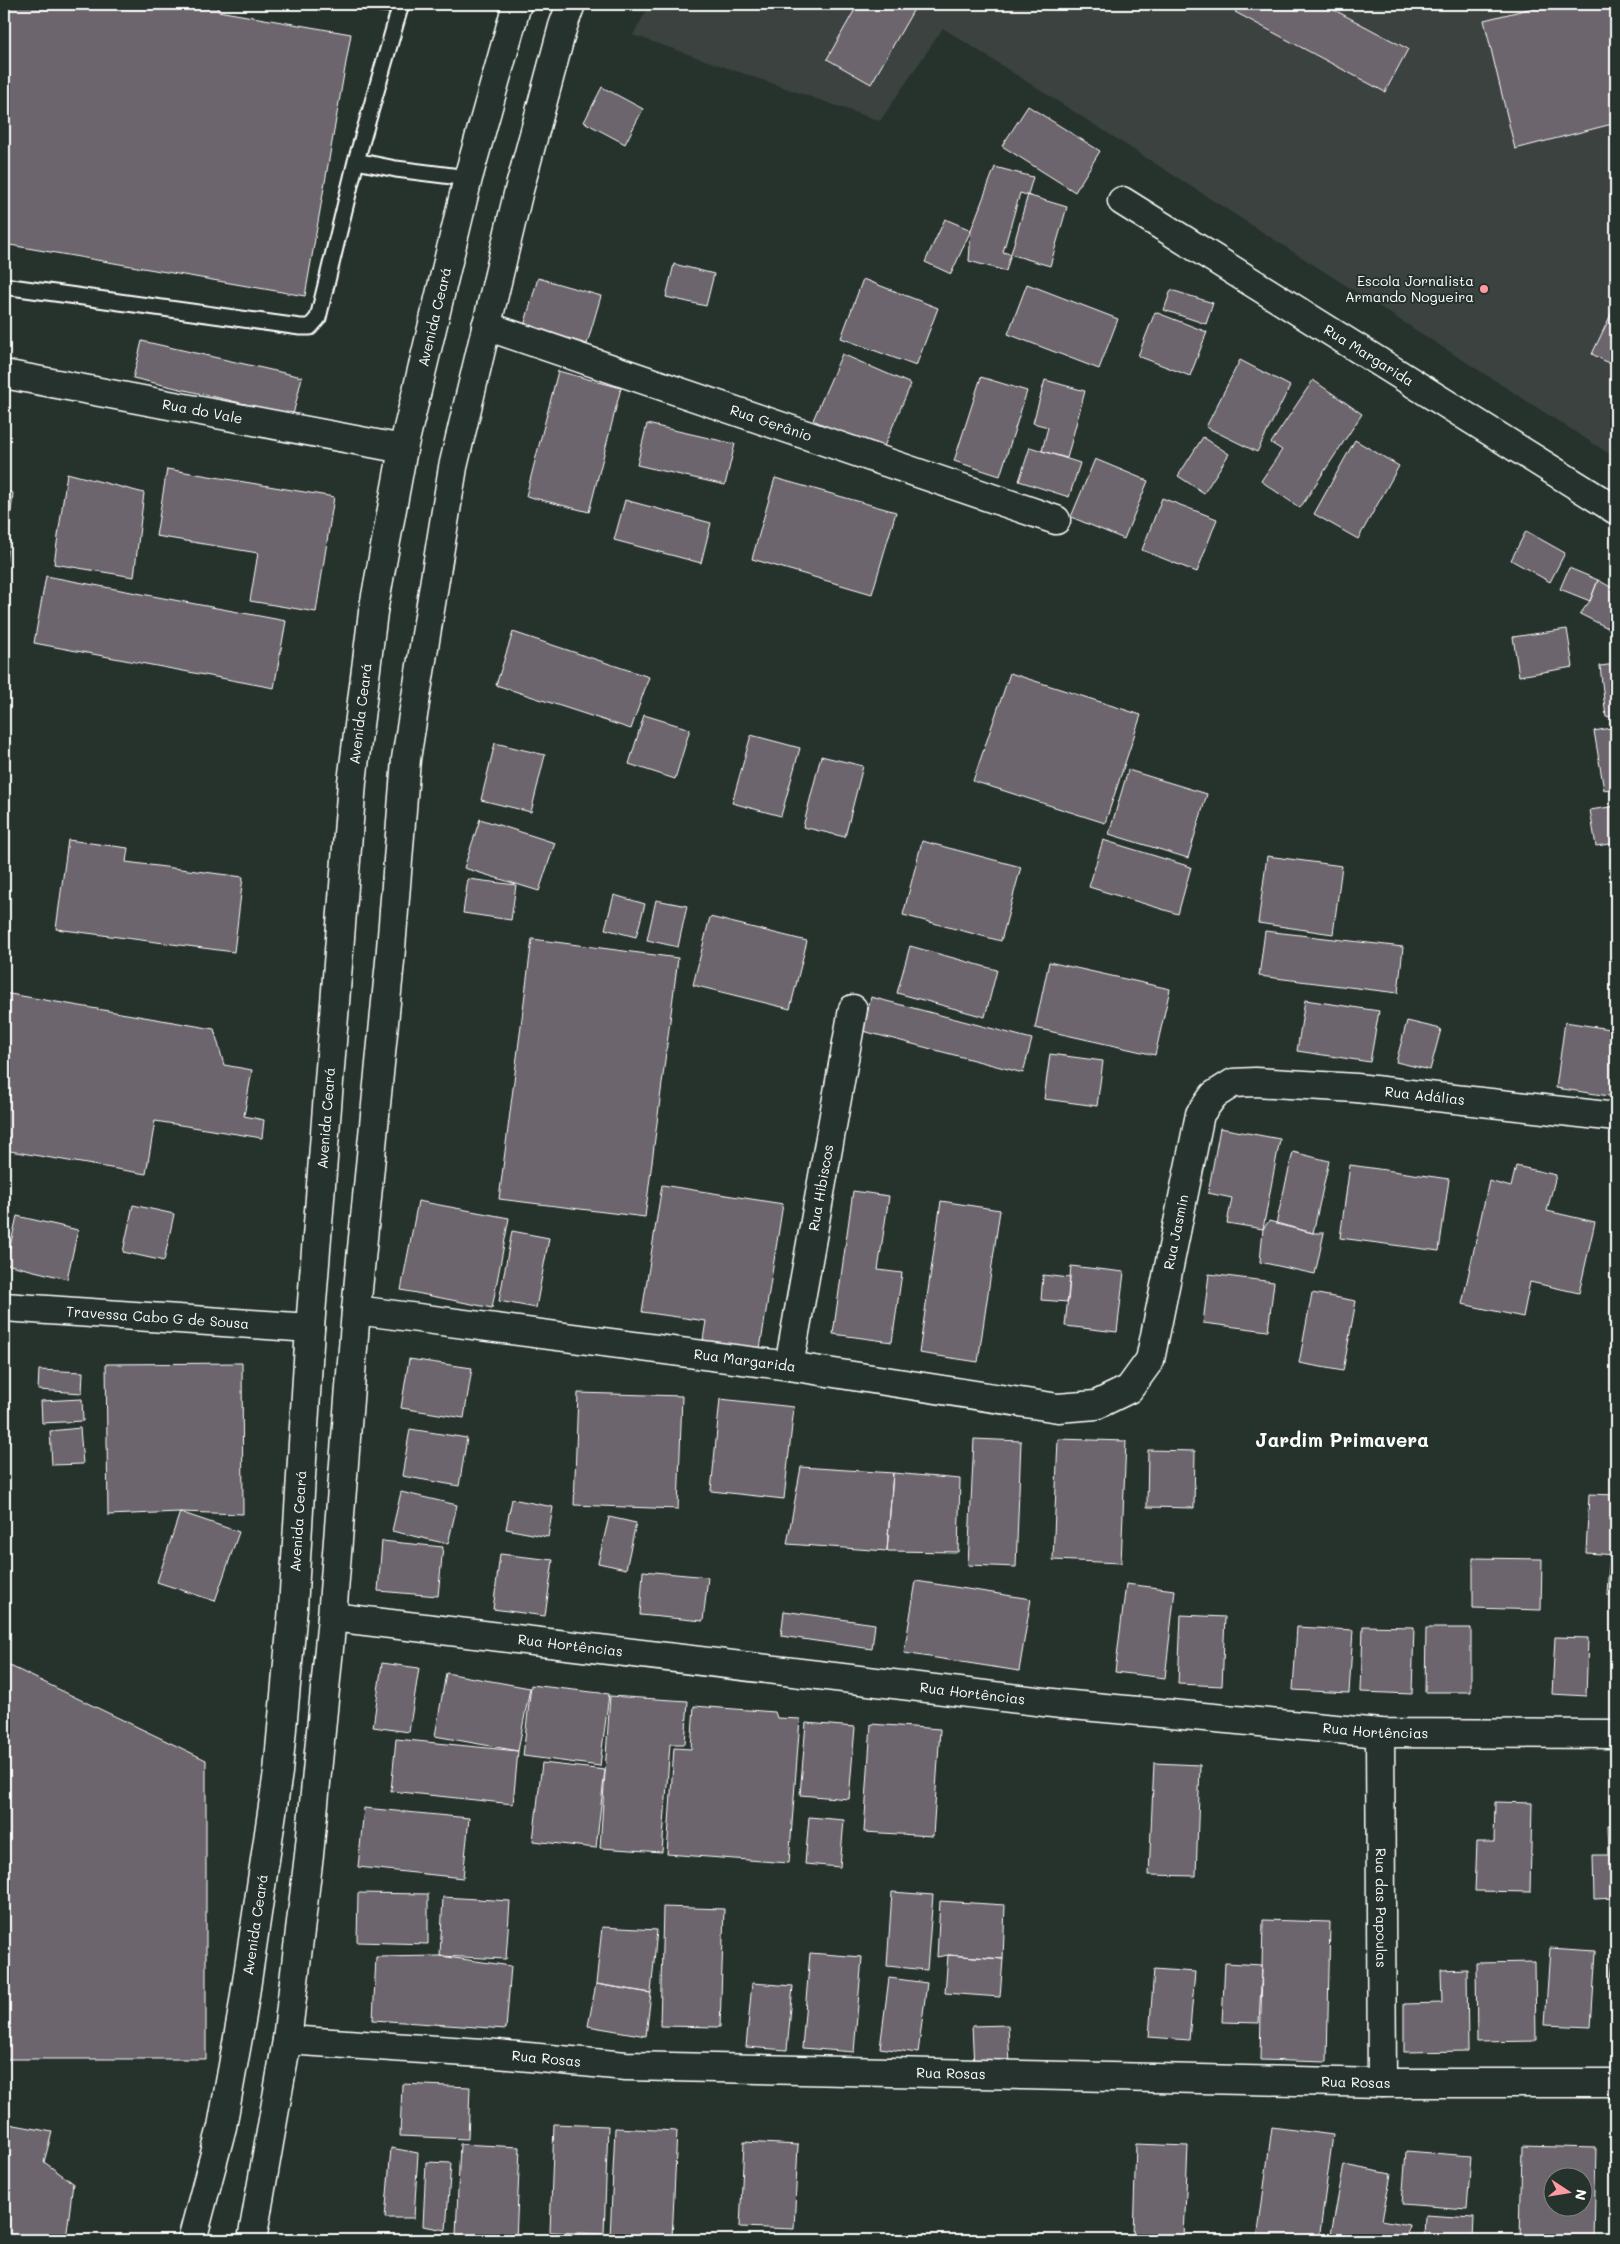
<svg xmlns="http://www.w3.org/2000/svg" width="1620" height="2244" viewBox="0 0 1620 2244" font-family="Mali,sans-serif">
	<style>
		.built { fill: #3b4240 }
		.building { fill: #6d656d; stroke: #fff; fill-rule: evenodd }
		.lines { fill: none; stroke-linecap: round; stroke-linejoin: round }
		.lane-casing { stroke: #fff; stroke-width: 19 }
		.street-casing { stroke: #fff; stroke-width: 31 }
		.primary-casing { stroke: #fff; stroke-width: 31 }
		.lane { stroke: #26332d; stroke-width: 15 }
		.street { stroke: #26332d; stroke-width: 28 }
		.primary { stroke: #26332d; stroke-width: 28 }
		.poi-dot { fill: #ff9aa2; stroke: #26332d; stroke-width: 2 }
		.labels { text-anchor: middle; stroke-width: 4; stroke-linejoin: round; paint-order: stroke }
		.poi-label { font-size: 14px; fill: #fff; stroke: #26332d; text-anchor: end }
		.street-label { font-size: 14px; fill: #fff; stroke: #26332d }
		.district-label { font-size: 19px; font-weight: bold; fill: #fff; stroke: #26332d }
	</style>
	<rect width="100%" height="100%" fill="#26332d"/>
	<filter id="ink" filterUnits="userSpaceOnUse"><feTurbulence type="fractalNoise" baseFrequency=".02" numOctaves="2"/><feDisplacementMap in="SourceGraphic" scale="10" xChannelSelector="R" yChannelSelector="G"/><feConvolveMatrix kernelMatrix="1 2 1 2 8 2 1 2 1" color-interpolation-filters="sRGB"/></filter>
	<g filter="url(#ink)">
		<path class="built" d="M650,4H1616V458L943,28L880,121L633,35Z"/>
		<path class="building" d="M4,4H217L218,11L351,34L305,296L4,244Z
			M307,4H393L390,13Z
			M858,4H917L871,84L827,59Z
			M1240,4H1323L1408,49L1385,92L1235,12Z
			M1549,4H1616V123L1515,149L1484,20Z
			M602,87L643,109L625,144L584,122Z
			M1028,106L1100,151L1075,192L1002,146Z
			M995,167L1033,177L1006,271L969,261L971,230Z
			M1020,193L1067,207L1050,266L1003,252Z
			M945,219L971,230L951,274L925,262Z
			M674,264L714,274L706,306L666,297Z
			M538,278L601,296L587,344L524,326Z
			M863,279L938,308L916,366L841,338Z
			M1027,284L1118,319L1099,369L1008,334Z
			M1171,290L1213,303L1206,324L1164,310Z
			M1616,304V367L1592,354Z
			M1155,312L1207,332L1190,376L1138,356Z
			M142,341L302,377L293,415L133,378Z
			M842,354L911,384L882,451L813,420Z
			M1240,360L1290,386L1257,452L1206,427Z
			M558,371L621,388L589,512L526,496Z
			M981,377L1027,391L1000,476L954,461Z
			M1045,380L1085,391L1067,458L1042,451L1048,427L1033,423Z
			M1313,380L1362,414L1300,508L1261,481L1282,450L1271,443Z
			M647,424L735,444L725,485L637,465Z
			M1203,437L1229,454L1204,493L1178,476Z
			M1355,440L1399,466L1358,539L1314,514Z
			M1030,447L1080,463L1069,497L1019,481Z
			M1095,459L1148,481L1124,539L1071,517Z
			M167,469L334,497L316,612L250,601L258,553L156,536Z
			M67,473L144,493L134,577L54,564Z
			M775,478L896,512L872,594L752,559Z
			M4,490L13,493L6,562L4,561Z
			M1162,498L1217,519L1197,572L1142,550Z
			M625,500L711,523L701,563L614,540Z
			M1526,531L1565,553L1550,582L1511,560Z
			M1569,568L1598,580L1590,601L1560,589Z
			M46,576L286,621L274,688L34,643Z
			M1598,580L1616,590V632L1580,614L1590,601Z
			M1567,629L1573,667L1519,676L1513,637Z
			M513,632L649,677L631,729L496,685Z
			M1616,664V715L1606,717L1600,666Z
			M1010,673L1141,715L1105,823L973,781Z
			M644,715L690,729L675,779L629,764Z
			M1616,727V788L1604,790L1594,731Z
			M751,735L800,748L781,816L732,803Z
			M495,743L545,755L531,812L481,800Z
			M821,756L863,766L845,837L803,827Z
			M1128,770L1207,794L1188,858L1109,834Z
			M1616,806V843L1596,846L1590,810Z
			M480,819L555,843L539,891L464,868Z
			M68,840L128,848L126,862L243,877L234,952L56,929Z
			M1103,840L1191,867L1178,914L1089,887Z
			M922,841L1021,867L1001,941L903,915Z
			M1267,856L1342,866L1333,934L1258,923Z
			M468,879L516,885L511,920L463,913Z
			M614,895L645,904L636,937L605,929Z
			M656,900L687,906L678,947L647,940Z
			M710,917L807,941L790,1009L693,985Z
			M1265,931L1403,947L1398,993L1259,976Z
			M532,939L678,958L645,1217L499,1199Z
			M910,946L997,970L985,1017L897,993Z
			M1049,962L1170,989L1155,1055L1035,1028Z
			M4,993L214,1029L224,1065L252,1070L244,1116L264,1120L262,1138L155,1121L146,1174L4,1150Z
			M871,997L1032,1039L1023,1073L863,1031Z
			M1305,1000L1379,1011L1370,1062L1297,1051Z
			M1407,1021L1441,1029L1430,1070L1396,1062Z
			M1565,1022L1616,1030V1097L1556,1088Z
			M1050,1054L1103,1061L1097,1106L1044,1099Z
			M1220,1128L1280,1139L1263,1229L1227,1223L1232,1198L1208,1193Z
			M1293,1152L1329,1161L1313,1233L1276,1224Z
			M1350,1165L1449,1179L1439,1251L1340,1238Z
			M1516,1166L1556,1175L1547,1211L1595,1222L1579,1293L1530,1282L1523,1317L1462,1304L1489,1181L1511,1187Z
			M662,1185L783,1204L760,1349L703,1340L706,1321L642,1312Z
			M853,1191L889,1196L878,1270L902,1273L892,1342L833,1334Z
			M418,1201L509,1218L492,1308L401,1290Z
			M941,1201L1000,1210L978,1362L919,1353Z
			M133,1205L174,1214L164,1261L123,1252Z
			M1616,1211V1252L1610,1251Z
			M17,1216L78,1230L67,1279L6,1264Z
			M1269,1221L1313,1233H1324L1315,1274L1260,1262L1263,1229Z
			M512,1231L549,1238L536,1308L499,1301Z
			M1071,1266L1124,1272L1117,1332L1065,1326Z
			M1209,1274L1274,1282L1268,1331L1203,1323Z
			M1043,1275L1070,1278L1068,1302L1041,1300Z
			M1312,1293L1356,1301L1343,1371L1299,1363Z
			M409,1359L472,1368L464,1418L401,1408Z
			M242,1363L243,1514L180,1512L108,1515L106,1364Z
			M39,1370L83,1372L82,1393L38,1390Z
			M578,1393L682,1396L678,1509L574,1505Z
			M82,1399L83,1421L42,1423L41,1401Z
			M720,1399L794,1407L784,1499L711,1491Z
			M80,1428L83,1464L52,1465L50,1431Z
			M410,1429L467,1438L459,1486L402,1476Z
			M974,1439L1021,1441L1016,1567L968,1565Z
			M1058,1439L1126,1441L1121,1563L1053,1560Z
			M1148,1450L1195,1451L1194,1508L1147,1507Z
			M801,1467L893,1473L887,1551L787,1544Z
			M893,1473L960,1479L958,1552L887,1551Z
			M401,1492L457,1505L448,1544L392,1531Z
			M1589,1494L1616,1495V1555L1586,1553Z
			M512,1499L553,1507L548,1537L506,1529Z
			M180,1512L239,1532L215,1601L157,1582Z
			M609,1517L636,1523L626,1569L598,1563Z
			M382,1541L443,1547L438,1596L378,1591Z
			M500,1554L553,1560L545,1616L493,1609Z
			M1473,1558L1542,1559L1541,1610L1473,1608Z
			M1609,1563L1616,1564V1596L1607,1595Z
			M643,1571L708,1577L703,1621L640,1615Z
			M916,1581L1031,1599L1019,1671L904,1653Z
			M1126,1584L1175,1590L1165,1678L1115,1672Z
			M784,1611L875,1624L872,1649L781,1636Z
			M1614,1611H1616V1691H1612Z
			M1181,1615L1225,1617L1222,1686L1178,1684Z
			M1363,1626L1414,1627L1412,1694L1361,1692Z
			M1297,1627L1353,1630L1349,1693L1293,1690Z
			M1426,1628H1471V1692H1425Z
			M1555,1637L1588,1638L1586,1696L1552,1694Z
			M4,1663L206,1760V2059H4Z
			M382,1663L419,1668L409,1732L373,1727Z
			M446,1673L530,1688L518,1751L435,1736Z
			M531,1685L609,1694L600,1766L523,1756Z
			M610,1696L688,1701L685,1744H670L662,1852L600,1848Z
			M694,1706L775,1712L777,1718L800,1719L789,1863L667,1854L674,1748L691,1749Z
			M806,1723L855,1727L849,1799L800,1795Z
			M871,1724L940,1729L933,1836L864,1832Z
			M396,1739L518,1751L513,1804L391,1791Z
			M542,1763L605,1770L596,1848L533,1841Z
			M1154,1763L1200,1765L1196,1876L1149,1875Z
			M1495,1802L1532,1803L1530,1892L1475,1891L1477,1842H1494Z
			M364,1808L469,1818L463,1878L358,1867Z
			M809,1817L844,1820L840,1867L805,1864Z
			M1608,1825H1616V1918L1615,1898L1594,1899L1593,1855H1609Z
			M892,1892L933,1895L927,1970L887,1966Z
			M358,1893L428,1894V1944L357,1942Z
			M443,1897L510,1901L506,1959L440,1956Z
			M940,1901L1005,1905L1003,1959L948,1955L937,1957Z
			M663,1907L724,1909L720,2027L660,2026Z
			M1263,1920L1330,1922L1327,2062L1260,2060Z
			M602,1927L657,1930L651,1993L596,1984Z
			M1615,1946H1616V1984L1612,1983Z
			M1550,1948L1596,1951L1591,2027L1545,2025Z
			M810,1953L862,1957L854,2052L802,2048Z
			M948,1955L1003,1959L1000,1997L945,1993Z
			M440,1956L511,1966L506,2029L373,2020L376,1957Z
			M1535,1962L1536,2041L1477,2042L1476,1963Z
			M1225,1963L1262,1965L1259,2023L1222,2022Z
			M1154,1969L1195,1972L1189,2040L1149,2037Z
			M1467,1969L1468,2051L1404,2052V2004L1442,2003L1441,1970Z
			M889,1978L927,1983L918,2053L880,2048Z
			M752,1983L793,1986L787,2050L746,2047Z
			M596,1984L651,1993L646,2036L588,2026Z
			M1008,2025L1010,2065L974,2067L972,2026Z
			M402,2084L470,2087L468,2139L400,2136Z
			M4,2123L52,2132L44,2162L73,2183L66,2240H4Z
			M554,2124L608,2126L604,2234L550,2232Z
			M1272,2127L1333,2135L1319,2240H1257Z
			M615,2128L677,2131L672,2239L610,2237Z
			M744,2142L798,2145L794,2229L740,2227Z
			M460,2144L520,2147L516,2240H484L456,2235Z
			M1136,2144L1188,2146L1184,2237L1133,2235Z
			M1522,2146L1596,2148L1594,2240H1520ZM1552,2176H1582V2206H1552Z
			M391,2148L418,2153L414,2218H385Z
			M1406,2151L1471,2156L1467,2209L1402,2204Z
			M426,2162L451,2163L446,2230L423,2226Z
			M1344,2165L1391,2174L1382,2220L1409,2225L1406,2240H1330Z
			M1425,2215L1474,2218L1473,2240H1424Z
			M552,2233L604,2237V2240H550Z"/>
		<g class="lines">
			<g class="lane-casing">
				<path id="lane" d="M356,161L401,4
					M4,286L300,327H310L318,318L356,161L396,169L468,178"/>
			</g>
			<g class="street-casing">
				<g id="street">
					<path id="s1" d="M1122,201L1616,510"/>
					<path id="s2" d="M486,326L1056,520"/>
					<path id="s3" d="M4,374L403,449"/>
					<path id="s4" d="M4,1307L310,1328"/>
					<path id="s5" d="M356,1310L789,1366L1058,1408L1096,1405L1129,1389L1150,1360L1200,1114L1214,1095L1233,1083L1255,1082L1356,1088L1616,1117"/>
					<path id="s6" d="M789,1366L853,1009"/>
					<path id="s7" d="M332,1617L1061,1704L1380,1733L1616,1734"/>
					<path id="s8" d="M1380,1733L1382,2083"/>
					<path id="s9" d="M287,2040L497,2054L626,2066L1382,2083H1616"/>
				</g>
			</g>
			<g class="primary-casing">
				<g id="primary">
					<path id="s10" d="M192,2240L222,2127L242,2015L278,1772L293,1608L310,1328L352,782L373,612L403,449L468,178L517,4"/>
					<path d="M252,2240L287,2040L309,1855L332,1617L356,1310L390,961L406,759L453,467L518,194L563,26L571,4"/>
				</g>
			</g>
			<use href="#lane" class="lane"/>
			<use href="#street" class="street"/>
			<use href="#primary" class="primary"/>
		</g>
	</g>
	<circle class="poi-dot" cx="1484" cy="289" r="5"/>
	<g class="labels">
		<g class="poi-label">
			<text x="1474" y="286">Escola Jornalista<tspan x="1474" dy="16">Armando Nogueira</tspan></text>
		</g>
		<g class="street-label">
			<text dy="5" stroke="none"><textPath href="#s10" startOffset="1942">Avenida Ceará</textPath></text>
			<text dy="5" stroke="none"><textPath href="#s1" startOffset="291">Rua Margarida</textPath></text>
			<text dy="5" stroke="none"><textPath href="#s3" startOffset="202">Rua do Vale</textPath></text>
			<text dy="5" stroke="none"><textPath href="#s2" startOffset="301">Rua Gerânio</textPath></text>
			<text dy="5" stroke="none"><textPath href="#s10" startOffset="1538">Avenida Ceará</textPath></text>
			<text dy="5" stroke="none"><textPath href="#s5" startOffset="1309">Rua Adálias</textPath></text>
			<text dy="5" stroke="none"><textPath href="#s10" startOffset="1132">Avenida Ceará</textPath></text>
			<text dy="5" stroke="none"><textPath href="#s6" startOffset="181">Rua Hibiscos</textPath></text>
			<text dy="5" stroke="none"><textPath href="#s5" startOffset="950">Rua Jasmin</textPath></text>
			<text dy="5" stroke="none"><textPath href="#s4" startOffset="154">Travessa Cabo G de Sousa</textPath></text>
			<text dy="5" stroke="none"><textPath href="#s5" startOffset="392">Rua Margarida</textPath></text>
			<text dy="5" stroke="none"><textPath href="#s10" startOffset="728">Avenida Ceará</textPath></text>
			<text dy="5" stroke="none"><textPath href="#s7" startOffset="240">Rua Hortências</textPath></text>
			<text dy="5" stroke="none"><textPath href="#s7" startOffset="645">Rua Hortências</textPath></text>
			<text dy="5" stroke="none"><textPath href="#s7" startOffset="1050">Rua Hortências</textPath></text>
			<text dy="5" stroke="none"><textPath href="#s8" startOffset="175">Rua das Papoulas</textPath></text>
			<text dy="5" stroke="none"><textPath href="#s10" startOffset="322">Avenida Ceará</textPath></text>
			<text dy="5" stroke="none"><textPath href="#s9" startOffset="260">Rua Rosas</textPath></text>
			<text dy="5" stroke="none"><textPath href="#s9" startOffset="665">Rua Rosas</textPath></text>
			<text dy="5" stroke="none"><textPath href="#s9" startOffset="1070">Rua Rosas</textPath></text>
		</g>
		<g class="district-label">
			<text x="1342" y="1447">Jardim Primavera</text>
		</g>
	</g>
	<rect width="1620" height="2244" fill="none" stroke="#26332d" stroke-width="20"/>
	<rect x="10" y="10" width="1600" height="2224" fill="none" stroke="#fff" stroke-width="2" filter="url(#ink)"/>
	<g transform="translate(1568 2192) rotate(102)"><circle r="24" fill="#26332d" stroke="#7d8581"/>
	<path d="M0-4L9 19L0 12L-9 19Z" fill="#ff9aa2"/>
	<text y="-8" font-size="14" font-weight="bold" text-anchor="middle" fill="#ffffff">N</text>
	</g>
</svg>
